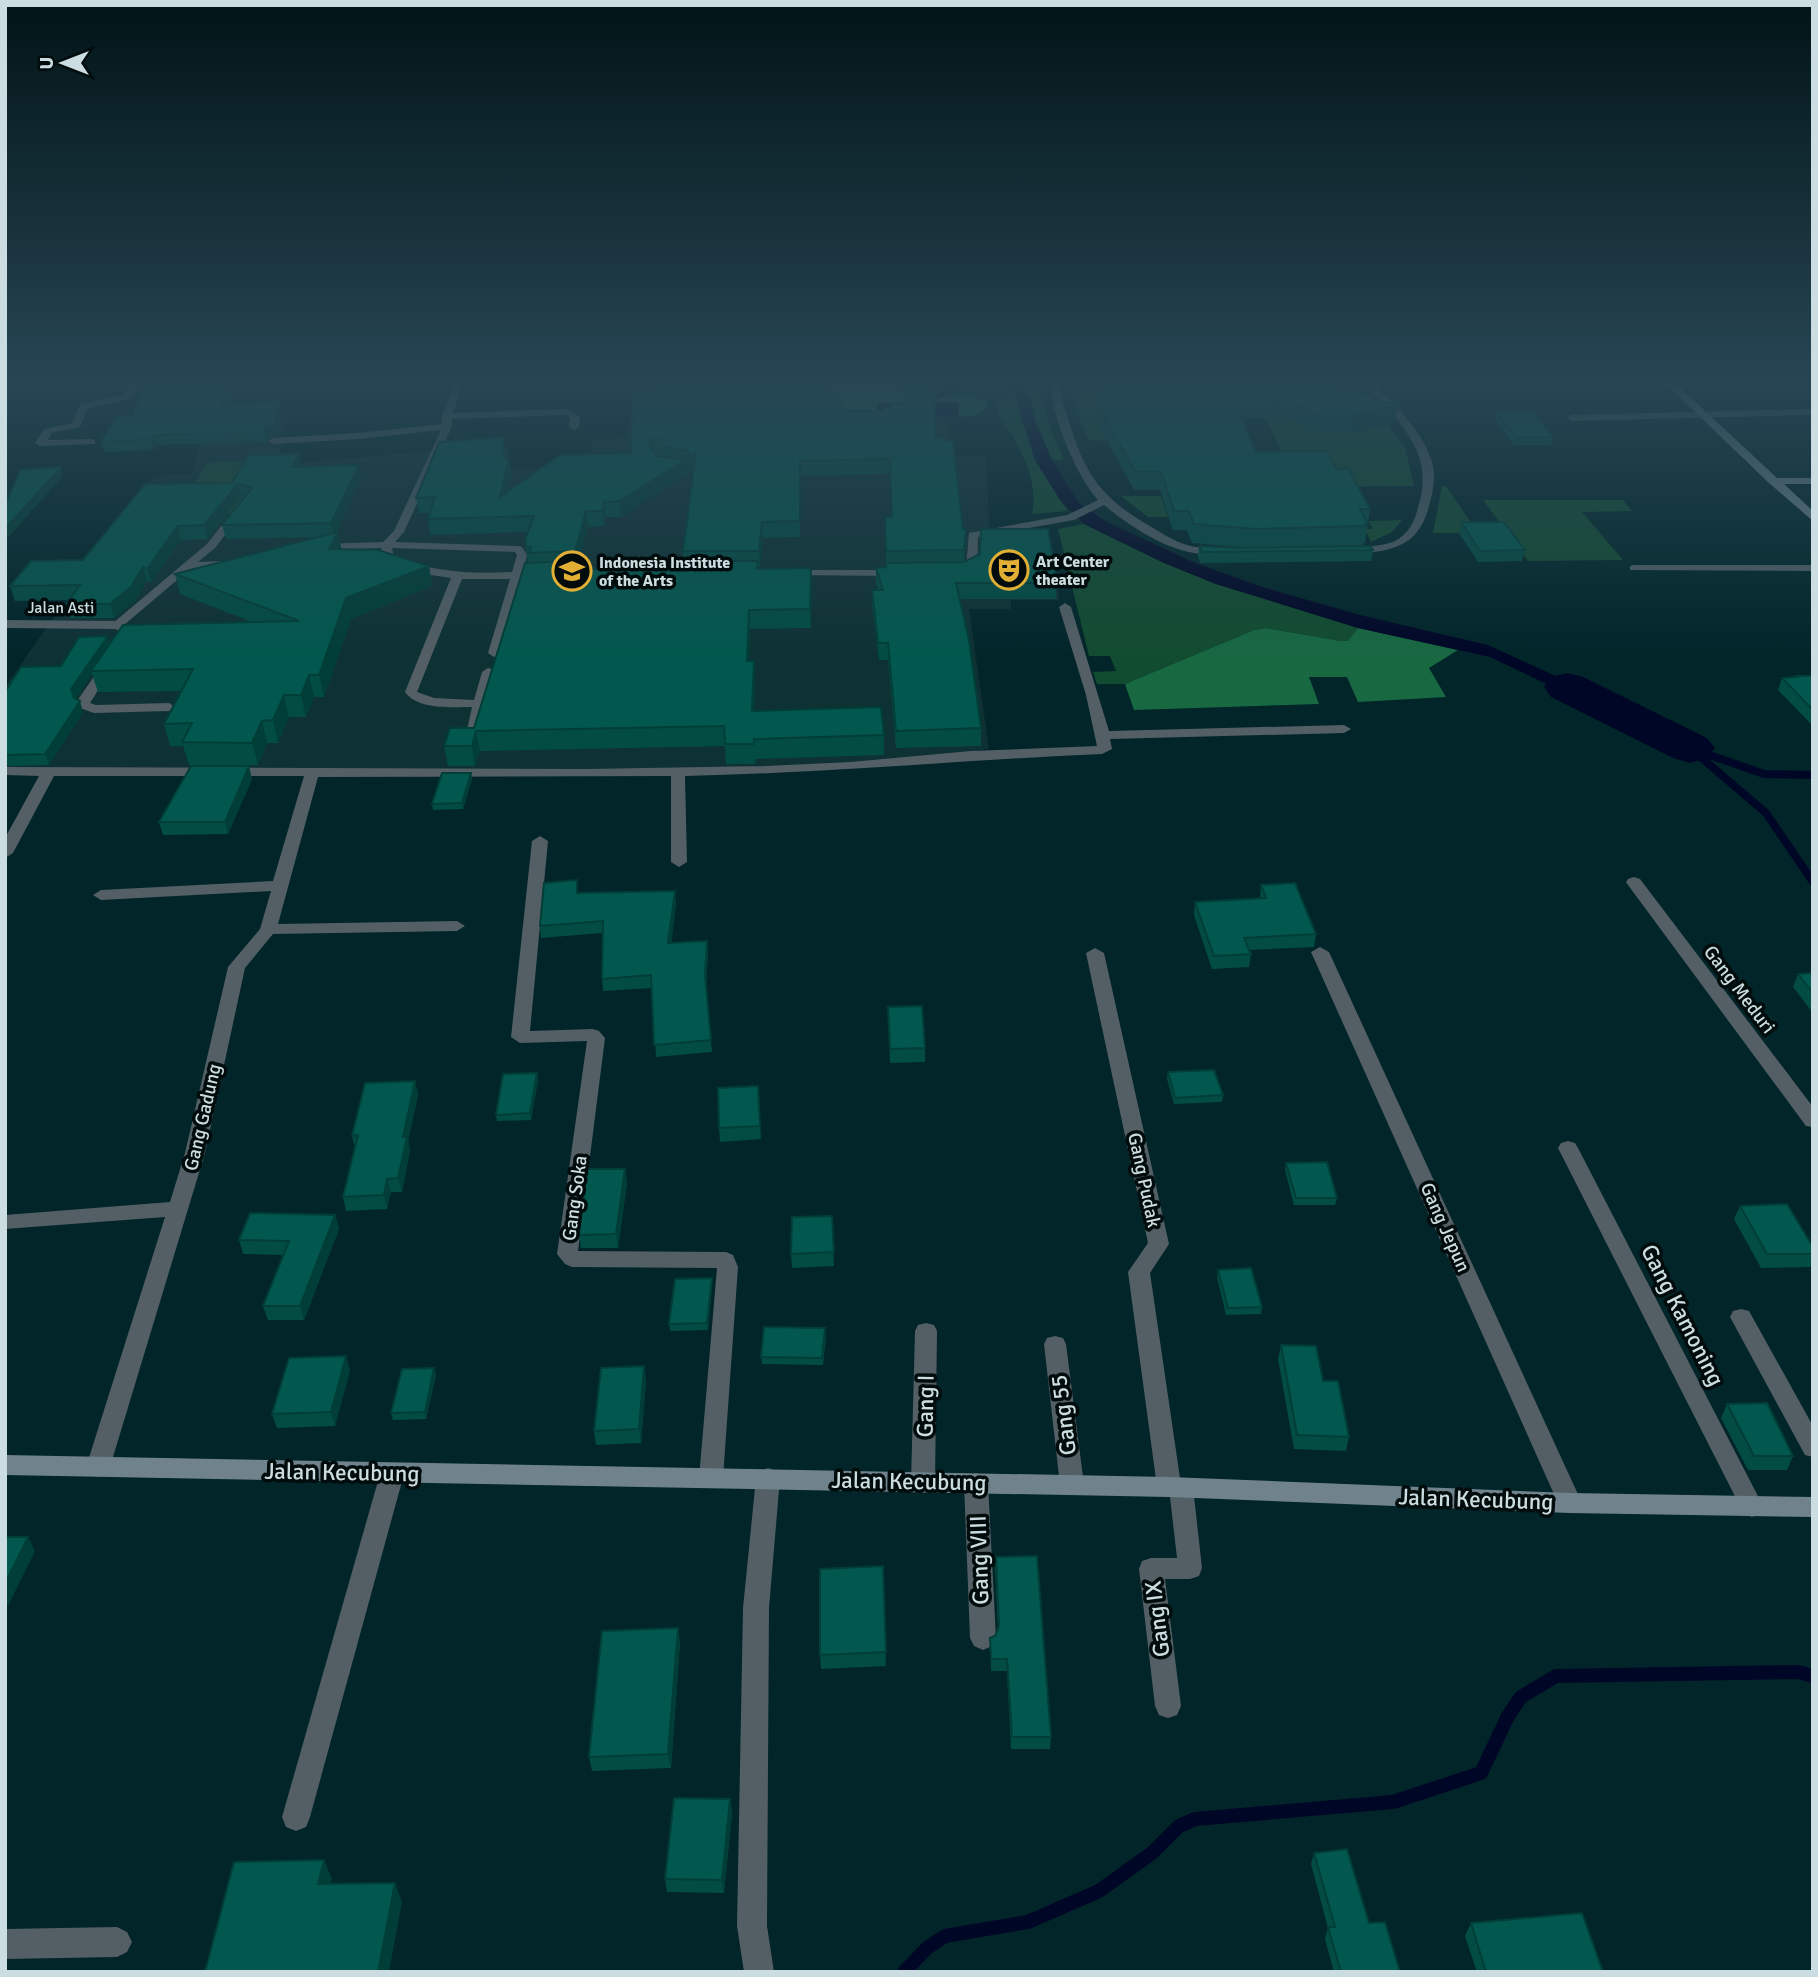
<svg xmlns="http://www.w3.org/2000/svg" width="1818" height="1977" viewBox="0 0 1818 1977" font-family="Signika,sans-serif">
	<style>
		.built { fill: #0e3134 }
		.green { fill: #124c30 }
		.forest { fill: #186842 }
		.water { fill: #000626 }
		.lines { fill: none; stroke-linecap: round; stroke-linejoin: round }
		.stream-far2 { stroke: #000626; stroke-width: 6 }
		.stream-far1 { stroke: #000626; stroke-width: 8 }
		.stream { stroke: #000626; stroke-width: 14 }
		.river { fill: #000626; fill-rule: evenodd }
		.lane { fill: #535f65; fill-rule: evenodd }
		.street { fill: #535f65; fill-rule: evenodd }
		.secondary { fill: #70838d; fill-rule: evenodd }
		.wall { fill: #024c43; fill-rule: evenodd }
		.shaded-wall { fill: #013e37 }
		.building { fill: #02584e; stroke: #013e37; stroke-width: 2; fill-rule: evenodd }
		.labels { text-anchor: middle; stroke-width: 7; stroke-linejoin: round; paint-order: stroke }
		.far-poi-label { font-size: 16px; font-weight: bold; fill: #cbdde0; stroke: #020c0d; text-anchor: start }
		.far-street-label { font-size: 16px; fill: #cbdde0; stroke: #020c0d }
		.street-label { font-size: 19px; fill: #cbdde0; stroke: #020c0d }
		.near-street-label { font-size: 23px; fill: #cbdde0; stroke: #020c0d }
	</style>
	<rect width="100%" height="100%" fill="#012529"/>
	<path class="built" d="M830,386L841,420L948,419L952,456H986L990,543L1051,542L1059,600H1011V609H969L989,749L824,771L421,777L5,773V687L49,624L116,536H107L154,476L192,473L210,415L289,409L277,465L431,451L434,453L508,448L509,468L542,469L594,466L591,439L627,437L634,399Z"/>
	<path class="green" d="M1073,382H1104L1110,403L1099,426L1106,441L1089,440C1082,425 1068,398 1073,382Z
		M1028,389H1039L1048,422L1064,460H1052L1036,423Z
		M1015,391L1024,427L1060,500L1068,511L1032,514C1040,478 1016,440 997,411L1000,398Z
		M1310,402L1330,433H1350L1366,430L1377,410L1405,447L1414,486L1334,487L1290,469L1266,418H1274Z
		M252,461L251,490L233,515L210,514L194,486L206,463Z
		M1442,486H1446L1478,533H1433Z
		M1121,496H1161L1168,517H1148Z
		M1483,500H1623L1632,511L1582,512L1623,560L1528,561Z
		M1402,520L1392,532L1371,542L1365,529H1373L1369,521Z
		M1084,524L1164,563L1216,584L1358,628L1348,641H1341L1266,628L1254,630L1125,684H1097L1093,672L1116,671L1110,656H1089L1058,529Z"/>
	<path class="forest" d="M829,382H922C933,398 968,395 986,400L988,406C980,415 971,418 959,416L958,402L878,403L877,416L841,420Z
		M1266,628L1341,641H1348L1358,628L1458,650L1429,668L1446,697L1358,702L1347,677H1309L1319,704L1134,710L1125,684L1254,630Z"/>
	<path class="water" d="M1010,382H1028L1036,423L1052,460L1079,503L1107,522L1193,562L1262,587L1360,615L1488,645L1647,718L1633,725L1490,657L1358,628L1216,584L1164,563L1084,524L1060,500L1035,460Z
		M958,402L959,416H877L878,403Z"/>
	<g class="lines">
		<path class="stream-far2" d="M923,402L970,382"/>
		<path class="stream-far1" d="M1690,748L1766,813L1813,882
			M1701,752L1764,774L1813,775"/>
		<path class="stream" d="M904,1972L927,1948L945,1936L1028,1922L1099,1891L1152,1853L1179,1826L1195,1819L1393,1802L1481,1773L1508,1716L1521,1697L1556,1676L1798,1672L1813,1676"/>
		<path class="river" d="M1567,673L1583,677L1707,738L1715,748L1707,758L1690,763L1673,758L1551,697L1544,687L1551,677Z"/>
		<path class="lane" d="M455,382H463L453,413L567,409L580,417L579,427L574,430L569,427L570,418L565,415L452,419V426L404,532L395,542L518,546L522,547L527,555L523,571H541L547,574L541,577L521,578L500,653L494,657L488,653L510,579H462L417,692L434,698L474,700L482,672L488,668L492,669L494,672L479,730L473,734L467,730L472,707C451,707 418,710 405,692L451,578L424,574L385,561L381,548L321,550L316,547L321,544L383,542L394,531L441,430L358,439L273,444L268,441L273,438L358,433L442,424V416ZM392,548L515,552L517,555L512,572C470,574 433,572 394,557Z
			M1052,382H1060C1059,398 1067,413 1071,428C1087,478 1104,499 1148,525C1160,532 1173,541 1187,545C1199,549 1212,546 1224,549V553C1181,561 1136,531 1104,505L1074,520L978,537L977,570L966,575H958V571L966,568L969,533L1067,515L1098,500C1078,479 1048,411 1052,382Z
			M1364,382H1373C1394,404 1421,429 1431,459C1436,473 1434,488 1430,502C1420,546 1395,551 1354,554L1350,553V549C1364,546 1379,547 1393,542C1408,535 1414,523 1418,508C1436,448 1398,424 1364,382Z
			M233,511L242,513L215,548L198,562L227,561L231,562V566L190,569L124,625L135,633L127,647H119L117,644L123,634L113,627V623L207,544Z
			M1634,565H1813V571L1630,570V566Z
			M791,570H898L904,573L898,576L787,575L785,573Z
			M106,664L112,668L90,703L96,705L169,703L175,707L169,711L94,713L80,708L77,701L102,665Z"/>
		<path class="street" d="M134,382H144L130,399L88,408L80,427L52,433L48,440L91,439L95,440V444L40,446L35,443L44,429L72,423L80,404L123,395Z
			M1813,409V415L1572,421L1567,418L1572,415Z
			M1065,603L1071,607L1109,731L1344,725L1351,729L1344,733L1110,739L1112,749L1102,754C963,760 825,773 685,776L687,862L679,867L671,862V776L318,777L278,924L457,921L465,926L457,931L273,934L245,968L205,1153L110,1467L106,1474L98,1477L90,1474L86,1467L165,1217L5,1229V1215L170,1202L185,1153L228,967L260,929L271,891L101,900L93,895L101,890L273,881L304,776H54L13,853L5,858V838L39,776L5,775V767L587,769L766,766L851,762L971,751L1097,746L1086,695L1059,607Z
			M5,620L117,621L123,625L117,629L5,628Z
			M540,836L548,841L530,1031L593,1029L599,1031L605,1038L578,1251L726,1252L733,1255L738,1267L723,1478L719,1485L711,1488L703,1485L699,1478L717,1268L572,1267L565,1264L557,1254L587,1041L520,1043L511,1037L532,841Z
			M1634,877L1640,879L1813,1107V1127L1806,1126L1628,885L1626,882L1628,879Z
			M1320,947L1329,952L1582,1503L1578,1510L1570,1513L1562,1510L1558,1503L1311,952Z
			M1095,948L1104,953L1169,1244L1150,1273L1180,1478L1189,1480L1193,1487L1202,1568L1199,1576L1190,1579H1165L1181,1706L1177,1715L1168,1718L1159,1715L1155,1706L1139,1569L1142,1561L1151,1558H1177L1170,1497L1161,1494L1157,1487L1128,1272L1148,1243L1086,953Z
			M1568,1141L1575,1143L1578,1148L1760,1500L1764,1507L1760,1514L1752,1517L1744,1514L1558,1148L1561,1143Z
			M1741,1309L1749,1311L1813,1426V1457L1805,1455L1730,1317L1733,1311Z
			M926,1323L934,1325L937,1331L935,1482L931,1489L923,1492L915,1489L911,1482L915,1331L918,1325Z
			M1055,1336L1063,1338L1066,1344L1084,1485L1080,1492L1072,1495L1064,1492L1060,1485L1044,1344L1047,1338Z
			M392,1464L400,1467L404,1474L310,1817L306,1827L296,1831L286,1827L282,1817L380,1474L384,1467Z
			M768,1468L776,1471L780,1478L769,1608L767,1926L774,1972H744L737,1926L743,1608L756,1478L760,1471Z
			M976,1473L984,1476L988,1483L996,1638L992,1646L983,1650L974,1646L970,1638L964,1483L968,1476Z
			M117,1927L127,1932L132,1942L127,1952L117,1957L5,1959V1929Z"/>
		<path class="secondary" d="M1664,382H1674L1777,478H1813V484H1784L1813,511V521L1769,483Z
			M5,1455L1169,1477L1570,1493L1813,1497V1517L1570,1513L1169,1497L5,1475Z"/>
	</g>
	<path class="wall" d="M147,382H232L231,384L232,389L227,406L281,412L277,436L268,437L267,442L156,445L153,450L104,452L101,442L133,415Z
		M376,382L374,388L301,392L300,385Z
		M1096,382H1330L1334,388L1395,423L1350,433H1319L1281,415L1274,418H1242L1256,452L1336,469L1370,509L1365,543H1363V545L1252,548L1192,543L1187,530H1173L1160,490H1134L1099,426L1100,411L1095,393Z
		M633,389L845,411L936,438L965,545L964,562L1057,583L1056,599H960L981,728V746L896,748L888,660H879L872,606V590H878L876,584V568L886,567L885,517H892L891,475L888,474L800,476V537L763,538L760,567H758V569L811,568V628L750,629L749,661L755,680L754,711L884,735V755L756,759L755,764H726L725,746L480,751L475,766H448L444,746L474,728L528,563L526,547L528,532L430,535L428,519L430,513H419L416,498L506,452V458L512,473L507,492L631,453ZM693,470L683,551L684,561L681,568L572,569V568L577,567L588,527L604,526L606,517H621Z
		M1812,409H1813V422L1809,418Z
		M1496,412L1553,437L1551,445H1514L1495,420Z
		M301,466L361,478L336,533L342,550L429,566L432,586L351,619L324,697H314L306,717H289L278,743H267L258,765H189L183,746H170L164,724L181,691L98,692L92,674L75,699L83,712L49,765L5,766V692L110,643L252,622L180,594L175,574L319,537L226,539L222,525L243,498L241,497L208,539L181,540L151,583L147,581L135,601L114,618H70L66,604L69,600L15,601L10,586L83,560L232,483Z
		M1461,522L1525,550L1522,561L1478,562L1459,533Z
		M1199,546L1240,548L1373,550L1371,561L1200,563L1198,556Z
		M1796,676H1813V726L1778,690L1782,678L1795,677Z
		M252,779L228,834L163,835L159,822Z
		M472,779L463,809L433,810L432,804Z
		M1261,885L1316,934L1314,947L1249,950L1251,954L1249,967L1212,969L1194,915L1195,902L1260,898Z
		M579,893L676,903L671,943L707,941L708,953L706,986L712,1052L656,1057L652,988L603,991L602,979V933L541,938L540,926Z
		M1813,973V1013L1793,987L1798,974Z
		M888,1007L925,1048V1062L890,1063Z
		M1168,1072L1223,1095L1222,1102L1174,1104L1167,1079Z
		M537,1073L538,1080L531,1120L497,1121L496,1115Z
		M415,1081L418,1095L408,1141L410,1150L402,1192H391L387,1209L346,1211L343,1197L355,1148L352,1136Z
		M758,1086L761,1139L720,1142L719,1128Z
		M1286,1163L1337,1198L1335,1205H1294L1285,1170Z
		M627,1183L618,1248H581L579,1235Z
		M1740,1206L1813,1247V1262L1810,1267L1761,1268L1734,1219Z
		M335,1215L339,1229L304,1320H268L263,1306L284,1255L243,1254L239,1240Z
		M832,1216L834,1266L792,1268L791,1254Z
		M1218,1270L1262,1307L1261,1314L1226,1315L1217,1277Z
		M712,1278V1285L708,1330L670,1331L669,1324Z
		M826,1335L823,1365L762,1364L761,1357Z
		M1281,1345L1323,1381L1349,1437L1346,1451L1294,1449L1278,1359Z
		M434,1368L436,1375L426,1419L393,1420L391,1413Z
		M350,1370L335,1426L277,1428L272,1414Z
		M646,1380L641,1443L596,1445L594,1431Z
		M1727,1404L1793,1456L1787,1470H1748L1721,1418Z
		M996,1557L1051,1737L1050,1749H1011L1007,1671H991L990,1638L995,1636L998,1629L995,1568Z
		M883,1566L886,1666L821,1669L820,1655Z
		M680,1642L671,1768L592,1771L589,1757Z
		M730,1799L732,1813L724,1893L667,1892L665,1879Z
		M1314,1853L1369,1923L1400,1972H1334L1325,1939L1328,1928L1311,1864Z
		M1471,1923L1603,1972H1477L1465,1936Z"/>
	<path class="shaded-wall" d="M227,382H232L231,384L232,389L223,416L221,406Z
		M1283,398L1281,415L1274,418L1277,401Z
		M279,402L281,412L277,436L268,437L267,442L265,432L266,427Z
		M1398,405L1395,423L1350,433L1353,416Z
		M154,435L156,445L153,450L151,440Z
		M503,437L506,470L509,458L512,473L502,512L500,497L504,458Z
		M653,439L654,453L648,443Z
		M696,453L697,467L621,517L620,501Z
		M299,454L301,467H291Z
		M359,465L361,478L334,537L331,523Z
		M61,467L63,476L5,541V529Z
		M238,484L241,497L208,539L204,525Z
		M604,502L606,517L604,526L603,511Z
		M586,511L588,527L577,567L575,551Z
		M762,522L763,538L760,567L759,551Z
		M178,526L181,540L151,583L147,569Z
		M338,532L342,552L329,549Z
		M429,566L432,586L351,619L324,697L319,675L346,598Z
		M143,567L147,581L135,601L114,618L110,604Z
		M811,568L812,586L811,628L810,609Z
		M749,610L750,629L748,680L747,661Z
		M108,636L111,646L91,671L92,674L75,700L80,701L83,712L49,765L45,754L71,689Z
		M754,661L755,680L753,730L752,711Z
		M309,675L314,697L306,717L301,695Z
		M284,695L289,717L278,743L273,720Z
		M262,721L267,743L258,765L252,743Z
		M476,731L480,751L475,766L472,746Z
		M249,766L252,779L228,834L225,822Z
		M471,773L472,779L463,809L462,803Z
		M675,891L676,903L670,955L668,943Z
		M707,941L708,953L706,987L705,975Z
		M537,1073L538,1080L531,1120L530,1113Z
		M415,1081L418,1095L408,1141L410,1150L402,1192L398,1178L403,1137Z
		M625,1169L627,1183L618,1248L616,1234Z
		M387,1179L391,1192L387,1209L384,1195Z
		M335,1215L339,1229L304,1320L300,1306Z
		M712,1278V1285L708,1330L707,1323Z
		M346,1356L350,1370L335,1426L331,1412Z
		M644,1366L646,1380L641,1443L639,1429Z
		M434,1368L436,1375L426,1419L425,1412Z
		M28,1537L35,1551L8,1606L5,1600V1584Z
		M678,1628L680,1642L671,1768L668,1754Z
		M730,1799L732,1813L724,1893L722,1880Z
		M324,1860L332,1879L326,1904L318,1884Z
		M395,1883L402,1902L389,1972H378Z"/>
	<path class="building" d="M147,382H229L221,406L279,402L274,426L266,427L265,432L154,435L151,440L101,442L117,416L133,415Z
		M301,382H373L300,385Z
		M746,382H807L828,387L845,411H883V408H892V404H904V382H934L936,438H946V441H953L963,529H966L964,550L886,551L885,517H892L890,460L888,459L800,461V521L762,522L759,551H683L696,453L620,501L604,502L603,511H586L575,551L529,553L531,547H526V537L534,516L428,519L435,497L416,498L439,442L503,437L504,458H509L500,497L560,455L631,453L633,389L746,385ZM653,439H659L665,446L688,451L690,454L682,459L657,456L648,443Z
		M1097,382H1330L1334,388L1398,405L1353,416H1321L1283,398L1277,401H1235L1256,452L1327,451L1336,469L1348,468L1370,509H1360L1368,524H1365L1366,526L1255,529L1194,524L1189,511H1174L1161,472L1135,471L1100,408H1105Z
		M1496,412H1533L1553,437H1516Z
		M299,454L291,467L359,465L331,523L222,525L252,488L238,484L204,525L178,526L147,569L143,567L131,587L110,604H66L80,585L10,586L31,561L83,560L145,484L232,483L249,455Z
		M61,467L5,529V505L20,470Z
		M1461,522H1504L1525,550L1480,551Z
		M981,529H1048L1057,583H956L969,640L981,728L896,731L888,643H878L872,590H883L876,568L886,567V563L964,562L980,554Z
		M338,532L329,549L378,550L429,566L346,598L319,675H309L301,695H284L273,720L262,721L252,743L182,742L192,723L164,724L193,669L91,671L123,625L299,621L175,574Z
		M1199,546L1240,548L1370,546L1373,550L1202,552Z
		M571,561L569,569L681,568V561H758L757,569L811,568L810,609L749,610L747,661H754L752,711L881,707L884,735L754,739V744H725L724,726L476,731L472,746H444L450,728H474L525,563Z
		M108,636L71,689L74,698L80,701L45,754L5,755V692L21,667L61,666L79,637Z
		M1796,676H1813V710L1782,678L1797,677Z
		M191,766H249L225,822H159Z
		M442,773H471L462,803L432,804Z
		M577,880V893L675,891L668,943L707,941L705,975L711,1040L654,1045L651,975L602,979L603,921L540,926L544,883Z
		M1295,883L1316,934L1244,938L1251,954L1214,956L1195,902L1266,898L1261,885Z
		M1813,973V993L1798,974Z
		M922,1006L925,1048L890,1049L888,1007Z
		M1214,1070L1223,1095L1175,1098L1168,1072Z
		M537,1073L530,1113L496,1115L503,1074Z
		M415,1081L403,1137H407L398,1178L387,1179L384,1195L343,1197L358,1135L352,1136L365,1083Z
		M758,1086L760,1126L719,1128L718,1088Z
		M1327,1162L1337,1198H1296L1286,1163Z
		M587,1169H625L616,1234L579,1235Z
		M1787,1204L1813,1247V1254H1767L1740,1206Z
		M250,1213L335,1215L300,1306H263L289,1241L239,1240Z
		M832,1216L834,1252L791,1254L792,1217Z
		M1251,1268L1262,1307L1228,1308L1218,1270Z
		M712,1278L707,1323L669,1324L675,1279Z
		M764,1327L825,1328L822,1358L761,1357Z
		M1281,1345L1316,1346L1323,1381H1338L1349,1437L1297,1435Z
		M346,1356L331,1412L272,1414L289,1358Z
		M644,1366L639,1429L594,1431L601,1368Z
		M434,1368L425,1412L391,1413L402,1369Z
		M1767,1403L1793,1456H1754L1727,1404Z
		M5,1537H28L5,1584Z
		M1037,1556L1051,1737H1012L1007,1659H991L990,1638L995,1636L999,1626L996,1557Z
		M883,1566L886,1652L820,1655V1569Z
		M678,1628L668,1754L589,1757L602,1631Z
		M674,1798L730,1799L722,1880L665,1879Z
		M1347,1849L1369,1923L1385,1922L1400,1972H1341L1328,1927H1335L1314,1853Z
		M324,1860L318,1884L395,1883L378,1972H205L234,1862Z
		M1582,1913L1603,1972H1486L1471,1923Z"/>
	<linearGradient id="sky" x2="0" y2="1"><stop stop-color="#011417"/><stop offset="0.58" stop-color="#274654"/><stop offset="1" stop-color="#274654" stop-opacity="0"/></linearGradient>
	<rect width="1818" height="658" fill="url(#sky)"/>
	<defs>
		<g id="theatre-ring" transform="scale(2.0125)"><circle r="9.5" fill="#020c0d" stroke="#e1af34" stroke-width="1.5"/><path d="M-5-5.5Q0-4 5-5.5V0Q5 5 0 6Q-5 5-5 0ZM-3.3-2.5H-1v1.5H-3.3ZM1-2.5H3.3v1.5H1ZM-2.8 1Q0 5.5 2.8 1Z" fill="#e1af34"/></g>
		<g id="university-ring" transform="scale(2.0125)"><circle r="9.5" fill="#020c0d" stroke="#e1af34" stroke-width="1.5"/><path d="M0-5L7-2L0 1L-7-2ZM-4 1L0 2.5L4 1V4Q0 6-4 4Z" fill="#e1af34"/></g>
	</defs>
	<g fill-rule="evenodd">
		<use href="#theatre-ring" x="1009" y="570"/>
		<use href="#university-ring" x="572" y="571"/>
	</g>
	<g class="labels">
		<g class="far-poi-label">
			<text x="1036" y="567">Art Center<tspan x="1036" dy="18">theater</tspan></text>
			<text x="599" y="568">Indonesia Institute<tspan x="599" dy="18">of the Arts</tspan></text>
		</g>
		<g class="far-street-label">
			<text x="61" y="613">Jalan Asti</text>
		</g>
		<g class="street-label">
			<text transform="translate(1740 989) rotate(53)" y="7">Gang Meduri</text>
			<text transform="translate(202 1117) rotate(-77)" y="7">Gang Gadung</text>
			<text transform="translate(1145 1180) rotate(78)" y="7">Gang Pudak</text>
			<text transform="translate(574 1198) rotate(-82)" y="7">Gang Soka</text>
			<text transform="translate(1446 1227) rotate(66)" y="7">Gang Jepun</text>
		</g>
		<g class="near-street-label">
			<text transform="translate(1683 1315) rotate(63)" y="8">Gang Kamoning</text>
			<text transform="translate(925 1406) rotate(-89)" y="8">Gang I</text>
			<text transform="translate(1063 1415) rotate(-97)" y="8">Gang 55</text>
			<text transform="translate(342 1472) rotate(1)" y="8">Jalan Kecubung</text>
			<text transform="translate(909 1481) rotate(1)" y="8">Jalan Kecubung</text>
			<text transform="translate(1476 1499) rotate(2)" y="8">Jalan Kecubung</text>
			<text transform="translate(979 1560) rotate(-92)" y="8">Gang VIII</text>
			<text transform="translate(1157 1619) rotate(-97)" y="8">Gang IX</text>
		</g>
	</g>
	<rect width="1818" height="1977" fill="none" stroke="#cbdde0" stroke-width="14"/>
	<g transform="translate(63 63) rotate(270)" stroke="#020c0d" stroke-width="5" paint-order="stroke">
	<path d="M0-5L12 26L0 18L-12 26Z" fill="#cbdde0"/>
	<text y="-10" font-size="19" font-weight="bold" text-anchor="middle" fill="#cbdde0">U</text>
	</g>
</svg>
